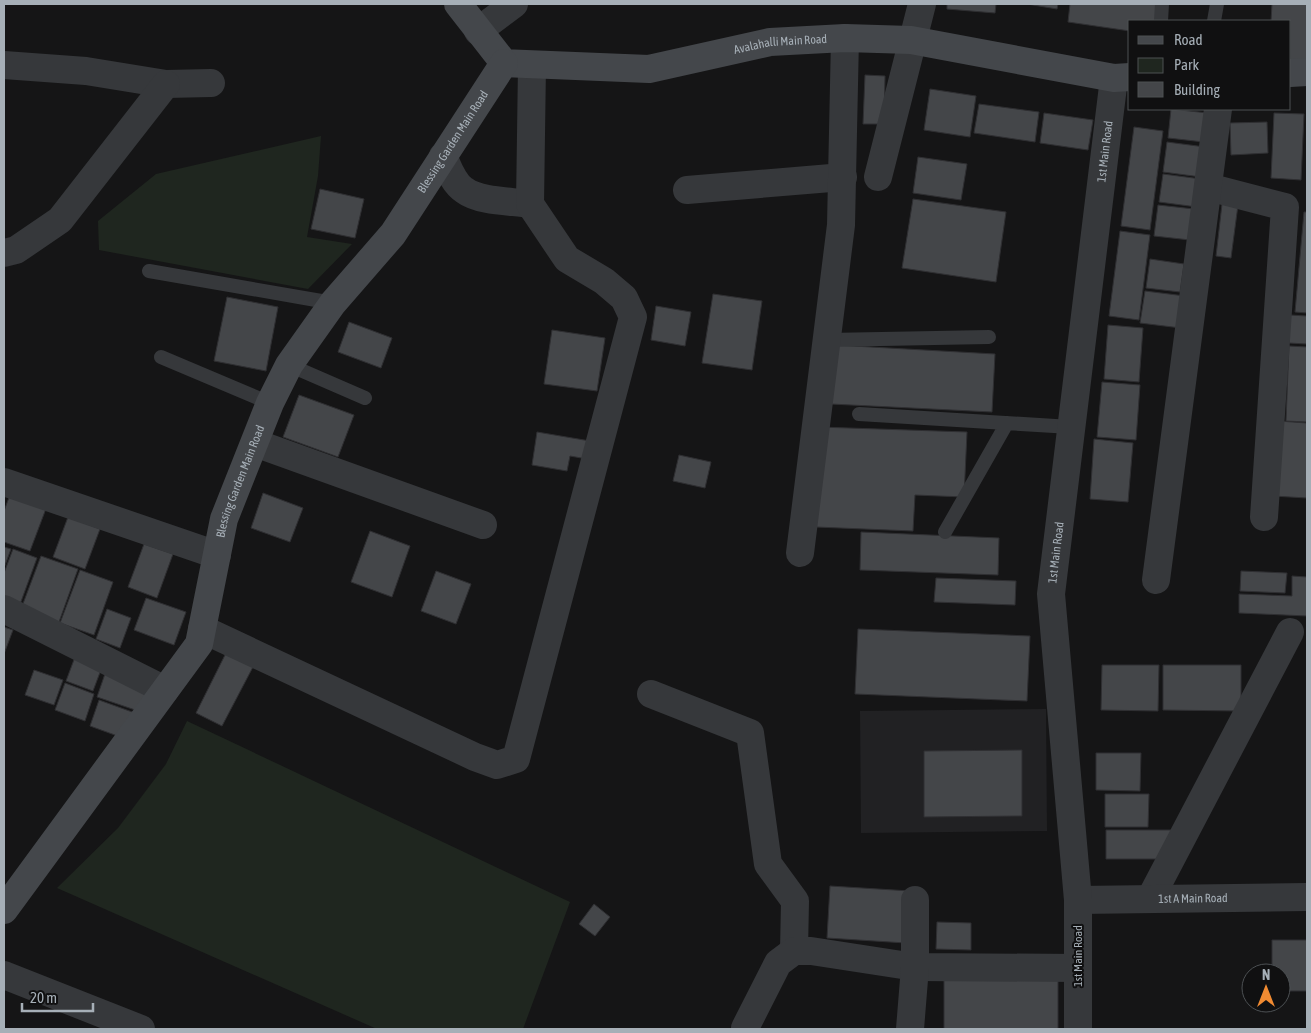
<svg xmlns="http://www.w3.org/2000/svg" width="1311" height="1033" viewBox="0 0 1311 1033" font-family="'Asap Condensed',sans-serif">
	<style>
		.built { fill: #212123 }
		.green { fill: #1f261f }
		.building { fill: #444649; stroke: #2f2f32 }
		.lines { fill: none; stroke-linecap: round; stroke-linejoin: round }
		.service { stroke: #36383b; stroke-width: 14 }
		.minor { stroke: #36383b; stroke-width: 28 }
		.secondary { stroke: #44474b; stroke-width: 28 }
		.labels { text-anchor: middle; stroke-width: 4; stroke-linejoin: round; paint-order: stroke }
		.street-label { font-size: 12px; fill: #a6afb7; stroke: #101011 }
	</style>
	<rect width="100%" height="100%" fill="#151516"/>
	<path class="built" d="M1046,709L1047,831L861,833L860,711Z"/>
	<path class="green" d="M321,136L318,176L307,237L352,244L308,289L99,250L98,221L156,174Z
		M187,721L570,902L523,1029H377L57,888L118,828L166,764Z"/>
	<path class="building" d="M947,4H996L995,13L947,9Z
		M1027,4H1058L1057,9Z
		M1070,4H1158L1155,21H1130V31L1068,22Z
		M1272,4H1307V62L1290,61V21H1271Z
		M865,75L885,76L884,124H863Z
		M930,89L976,96L970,137L924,130Z
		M979,104L1039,112L1035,142L974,133Z
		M1171,109L1208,113L1204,142L1168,138Z
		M1044,113L1093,120L1088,150L1040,143Z
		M1274,113L1304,114L1301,180L1271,178Z
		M1267,122L1268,153L1231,155L1230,123Z
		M1134,127L1163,131L1150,230L1121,226Z
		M1167,142L1205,147L1201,177L1163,172Z
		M918,157L967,164L961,200L913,193Z
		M1163,174L1201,179L1197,207L1159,202Z
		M320,189L364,199L355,238L311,229Z
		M913,199L1006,212L996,282L902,268Z
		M1222,204L1238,205L1231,258L1216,256Z
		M1158,205L1194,209L1190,240L1154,236Z
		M1304,212H1307V313L1295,312Z
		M1120,231L1150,235L1139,320L1109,316Z
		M1150,259L1184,264L1180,292L1146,288Z
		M1145,291L1185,296L1181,328L1140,323Z
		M713,294L762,301L752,370L702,363Z
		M227,297L278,307L266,371L214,361Z
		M656,306L691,312L685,346L651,340Z
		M1290,315L1307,316V344L1289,343Z
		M349,322L392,338L381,368L338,352Z
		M1108,325L1143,328L1139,382L1104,379Z
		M552,330L605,338L597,391L544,384Z
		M835,345L995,354L992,412L831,404Z
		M1289,346L1307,347V422L1286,421Z
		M1102,382L1140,385L1136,440L1097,437Z
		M299,395L354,415L338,457L283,437Z
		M1278,421L1307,423V498L1273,496Z
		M819,427L967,432L964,497L915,495L913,531L816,527Z
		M537,432L590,441L587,459L570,456L567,471L532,465Z
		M1094,439L1133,443L1128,502L1090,499Z
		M679,455L711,462L705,488L673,481Z
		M11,492L47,506L30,551L4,542V511Z
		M263,493L303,508L290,542L251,528Z
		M68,517L100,529L85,569L53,557Z
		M370,531L410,546L392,597L351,582Z
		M861,532L999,538L998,575L860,570Z
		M144,544L173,554L157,598L128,587Z
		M4,547L11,549L4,568Z
		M13,549L37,558L19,607L4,602V573Z
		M41,556L78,569L59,622L21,609Z
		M80,570L113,582L94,635L60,623Z
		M436,571L471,584L456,624L421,611Z
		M1241,571L1287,573L1285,593L1240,591Z
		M1292,576L1307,577V616L1239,613V594L1292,596Z
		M936,578L1016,581L1015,605L934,602Z
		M146,598L186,612L174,645L134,630Z
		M107,609L131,618L120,648L96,639Z
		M4,627L13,630L4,654Z
		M858,629L1030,636L1027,701L855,694Z
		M227,651L254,665L222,726L196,713Z
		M75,657L102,667L93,691L66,681Z
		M1102,665H1159L1158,711L1101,710Z
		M1163,665H1241V711L1163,710Z
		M107,668L154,685L144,713L97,697Z
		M34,670L63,680L54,705L25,695Z
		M65,683L94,694L85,721L55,710Z
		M99,700L135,713L126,739L90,726Z
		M1022,750V816L924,817V751Z
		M1096,753H1141L1140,791L1096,790Z
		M1105,794H1149L1148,827H1105Z
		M1106,830H1177L1164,859H1106Z
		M830,886L910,891L906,943L827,938Z
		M594,904L610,917L595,936L579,924Z
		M937,922L971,923V950L936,949Z
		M1272,940H1307V991H1281V973H1272Z
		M944,978H1058V1029H944Z"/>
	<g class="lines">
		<path class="service" d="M1161,21L1162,4
			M1214,21L1217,4
			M149,271L333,303
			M827,340L989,337
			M161,357L270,403
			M289,365L365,398
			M859,414L1071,427
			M945,532L1007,423"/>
		<g class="minor">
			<path d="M478,31L514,4"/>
			<path d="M4,65L86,71L166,84L211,83"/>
			<path d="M443,156C448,167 453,183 464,190C480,202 511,201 530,204"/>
			<path d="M878,177L922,4"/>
			<path d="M1208,187L1285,207L1264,517"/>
			<path d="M687,190L843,177"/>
			<path d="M4,253L16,250L60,220L166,84"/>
			<path d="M255,443L483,525"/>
			<path d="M4,482L217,555"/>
			<path d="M800,553L841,225L845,38"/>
			<path d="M1156,580L1218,109"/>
			<path d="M4,609L165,690"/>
			<path d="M202,629L475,757L497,765L516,759L633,317L624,298L604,281L567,259L530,204L532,65"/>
			<path d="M651,694L750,733L768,864L795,901L794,951"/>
			<path d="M1150,899L1290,632"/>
			<path id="s1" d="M1078,900L1307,897"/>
			<path d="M4,975L141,1029"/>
			<path d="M745,1028L778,963L794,951H811L915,967L1078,968"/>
			<path d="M910,1029L915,967V900"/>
			<path id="s2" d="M1078,1029V900L1051,594L1114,78"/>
		</g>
		<g class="secondary">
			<path id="s3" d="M458,4L504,63L649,69L770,42L845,38L911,40L1114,78L1130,77"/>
			<path d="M1290,73L1307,72"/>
			<path id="s4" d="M4,910L199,644L224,519L270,403L289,365L333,303L393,234L504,63"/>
		</g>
	</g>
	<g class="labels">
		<g class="street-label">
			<text dy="4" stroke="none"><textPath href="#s3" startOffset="354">Avalahalli Main Road</textPath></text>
			<text dy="4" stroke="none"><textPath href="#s4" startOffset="902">Blessing Garden Main Road</textPath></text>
			<text dy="4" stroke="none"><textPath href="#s2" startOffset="882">1st Main Road</textPath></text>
			<text dy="4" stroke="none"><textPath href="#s4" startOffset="498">Blessing Garden Main Road</textPath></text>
			<text dy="4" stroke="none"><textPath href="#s2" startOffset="478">1st Main Road</textPath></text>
			<text dy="4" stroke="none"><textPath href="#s1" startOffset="115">1st A Main Road</textPath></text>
			<text transform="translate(1078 956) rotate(-90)" y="4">1st Main Road</text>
		</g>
	</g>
	<rect width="1311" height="1033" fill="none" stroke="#a6afb7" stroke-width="10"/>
	<rect x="1128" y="20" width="162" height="90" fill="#101011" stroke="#4c5053"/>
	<rect x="1138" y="36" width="25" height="8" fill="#44474b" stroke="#4c5053"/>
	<text x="1174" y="45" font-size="15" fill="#a6afb7">Road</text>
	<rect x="1138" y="58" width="25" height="15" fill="#1f261f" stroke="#4c5053"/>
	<text x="1174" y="70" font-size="15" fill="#a6afb7">Park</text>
	<rect x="1138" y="82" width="25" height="15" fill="#444649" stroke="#4c5053"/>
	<text x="1174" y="95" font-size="15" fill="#a6afb7">Building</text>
	<g transform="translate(1266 988)"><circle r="24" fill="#101011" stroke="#4c5053"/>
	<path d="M0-4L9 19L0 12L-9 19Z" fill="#f18b32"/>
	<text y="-8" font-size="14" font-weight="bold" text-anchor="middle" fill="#a6afb7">N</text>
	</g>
	<path d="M22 1003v8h71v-8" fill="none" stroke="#a6afb7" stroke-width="2.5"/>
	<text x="30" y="1003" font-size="15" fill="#a6afb7" stroke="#101011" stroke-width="4" paint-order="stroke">20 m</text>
</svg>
